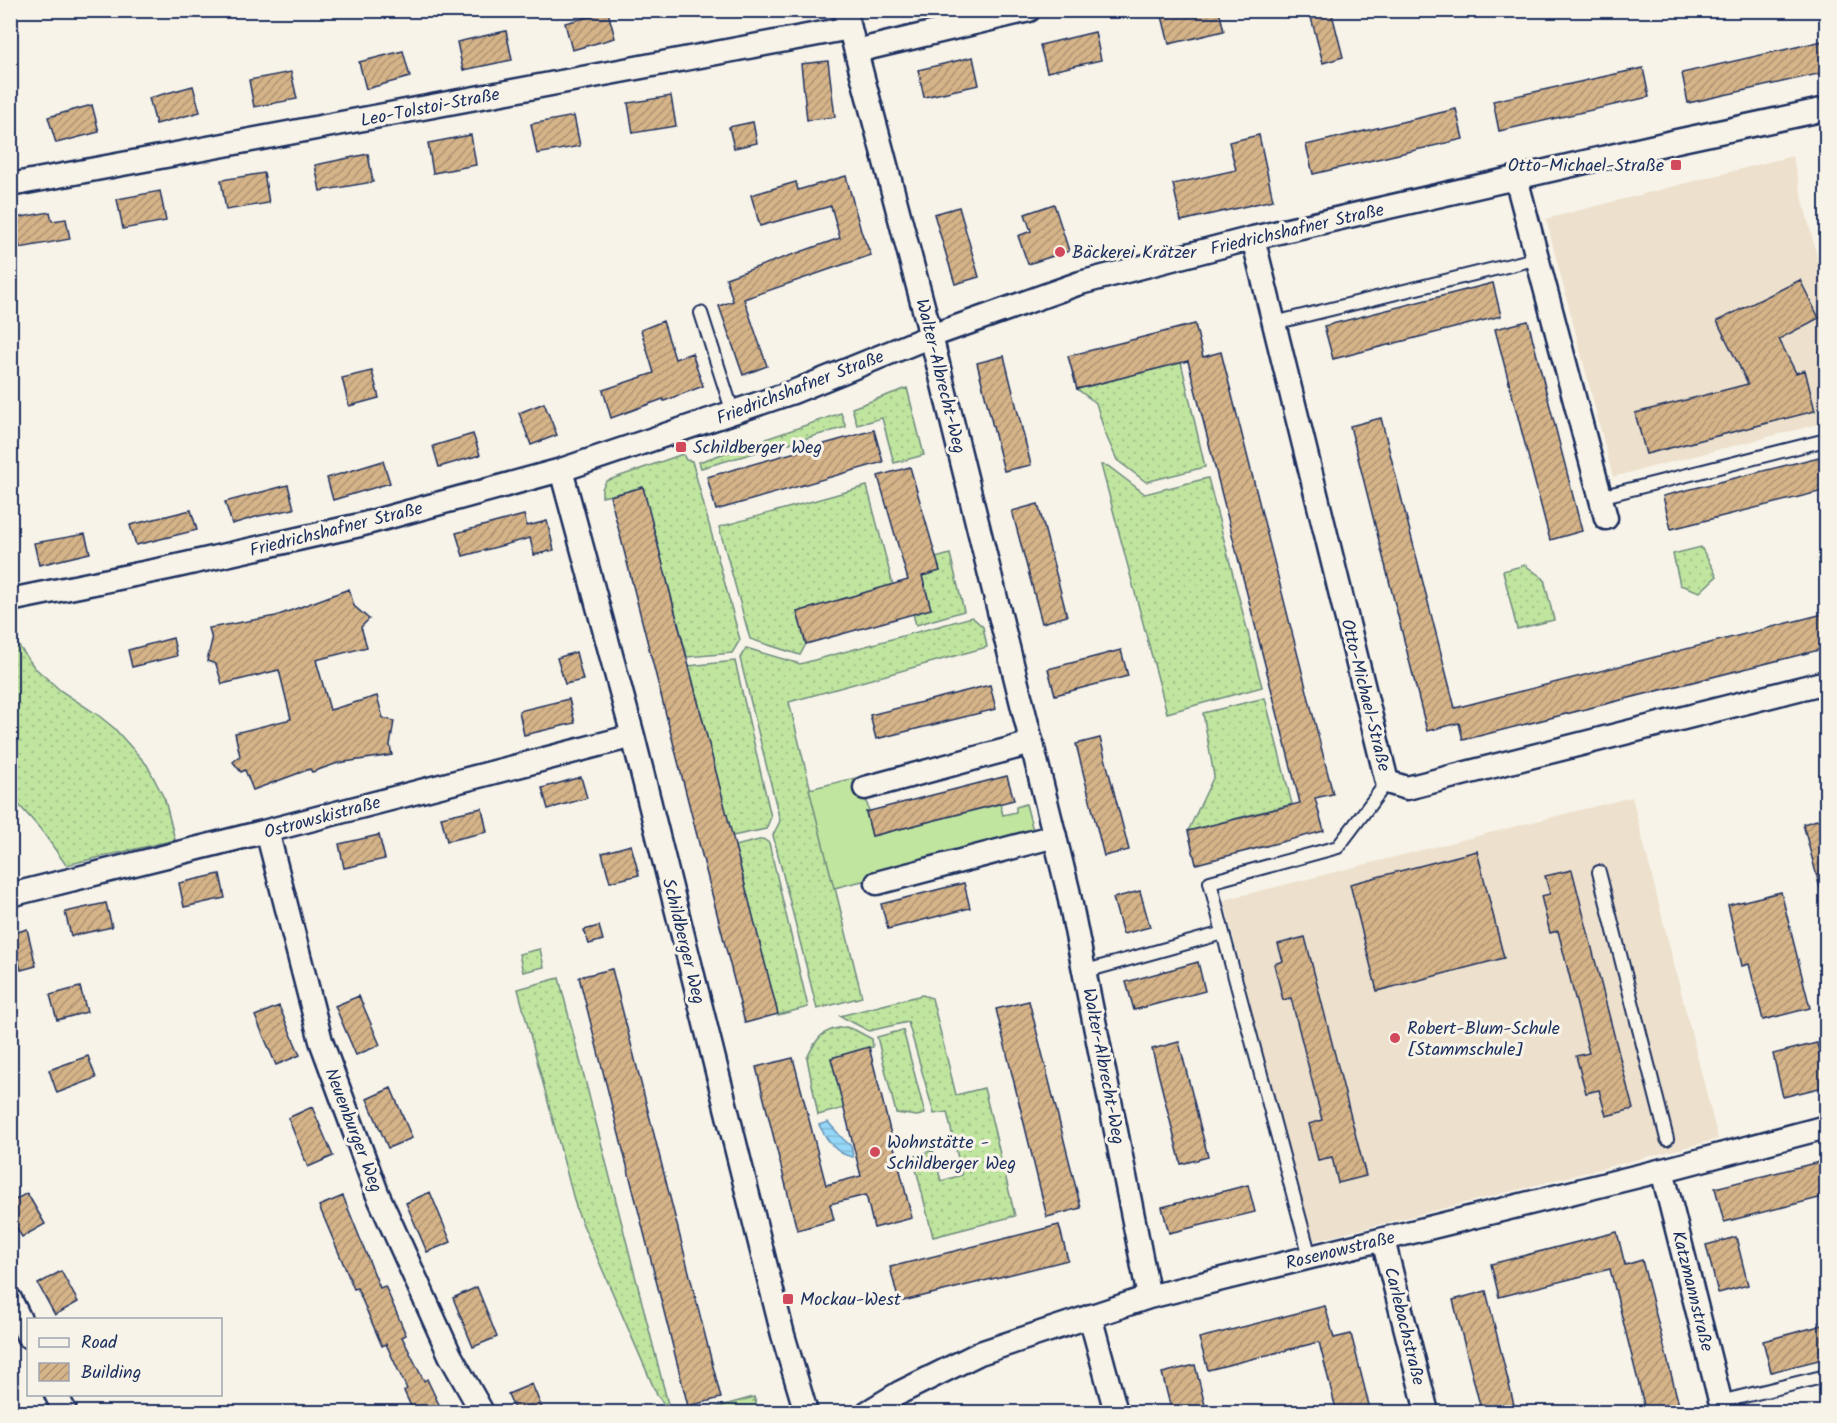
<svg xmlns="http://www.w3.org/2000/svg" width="1837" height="1423" viewBox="0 0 1837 1423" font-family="Kalam,sans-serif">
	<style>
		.built { fill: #ede0cc }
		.grass { fill: url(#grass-dots); stroke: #6e8a7e; stroke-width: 1.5 }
		.garden { fill: #c0e59f; stroke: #6e8a7e; stroke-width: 1.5 }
		.water { fill: url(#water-rules); stroke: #6494ba; stroke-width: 1.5 }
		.building { fill: url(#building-hatch); stroke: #1b2f5e; stroke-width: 1.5 }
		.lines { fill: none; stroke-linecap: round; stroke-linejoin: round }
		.lane-casing { stroke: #1b2f5e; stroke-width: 16 }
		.street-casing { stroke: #1b2f5e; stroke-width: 27 }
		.lane { stroke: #f7f3e8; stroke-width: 12 }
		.street { stroke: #f7f3e8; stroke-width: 22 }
		.poi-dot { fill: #d1495b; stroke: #f7f3e8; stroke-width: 2 }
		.labels { text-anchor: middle; stroke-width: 6; stroke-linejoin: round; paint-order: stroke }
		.street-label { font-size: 18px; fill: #1b2f5e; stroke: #f7f3e8 }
		.poi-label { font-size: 18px; fill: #1b2f5e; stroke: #f7f3e8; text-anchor: start }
	</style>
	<defs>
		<pattern id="grass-dots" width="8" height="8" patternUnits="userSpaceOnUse" patternTransform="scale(1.5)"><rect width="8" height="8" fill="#c0e59f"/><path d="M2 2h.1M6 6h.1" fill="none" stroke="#a4c58b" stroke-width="1.8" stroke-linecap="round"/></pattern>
		<pattern id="water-rules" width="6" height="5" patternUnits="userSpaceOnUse" patternTransform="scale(1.5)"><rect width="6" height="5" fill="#95d7f7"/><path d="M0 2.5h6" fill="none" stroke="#80b9d6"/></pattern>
		<pattern id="building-hatch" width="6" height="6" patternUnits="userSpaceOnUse" patternTransform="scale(1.5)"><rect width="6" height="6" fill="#d6b489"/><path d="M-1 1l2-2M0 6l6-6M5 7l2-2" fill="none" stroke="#ad9373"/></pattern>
	</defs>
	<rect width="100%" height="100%" fill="#f7f3e8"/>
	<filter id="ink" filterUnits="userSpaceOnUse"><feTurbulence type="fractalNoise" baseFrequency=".0167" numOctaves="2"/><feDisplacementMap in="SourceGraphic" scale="12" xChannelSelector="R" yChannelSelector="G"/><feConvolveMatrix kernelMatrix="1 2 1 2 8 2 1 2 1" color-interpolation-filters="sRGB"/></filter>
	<g filter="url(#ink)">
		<path class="built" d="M1792,156L1826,293V422L1613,477L1546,219Z
			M1632,797L1718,1139L1310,1242L1224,900Z"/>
		<path class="grass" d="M1181,362L1205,467L1146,482L1117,460L1105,433L1096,403L1077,389Z
			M907,388L924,455L894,463L882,418L857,425L852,408Z
			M841,413L846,427L701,468L699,462Z
			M683,454L686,460L692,461L740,640L732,653L687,657L643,488L602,497V489L606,481Z
			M1101,465L1108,466L1145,494L1208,478L1262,687L1167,713Z
			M867,486L893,585L797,612L806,644L800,655L750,639L719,527Z
			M1701,547L1717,576L1700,592L1680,585L1673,554Z
			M950,554L964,611L916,625L913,614L931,609L922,576L940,571L936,558Z
			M1525,565L1544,579L1554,620L1517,629L1503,571Z
			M972,617L983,627L987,647L789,702L862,997L817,1009L773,835L780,821L740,658L746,648L800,664Z
			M11,635L34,667L61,691L98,715L114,728L147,765L165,800L175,840L66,865L42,831L13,798L10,795Z
			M735,661L771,817L766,829L732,836L689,666Z
			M1265,698L1292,804L1188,831L1214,776L1203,713Z
			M763,839L769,843L808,1007L778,1015L735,846Z
			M540,949L544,967L523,972L519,954Z
			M559,978L670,1412L657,1395L577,1211L518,989Z
			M922,995L932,998L956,1095L984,1088L1015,1216L933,1237L913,1157L933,1150L941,1181L962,1175L947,1112L934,1114L908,1022L869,1031L840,1016Z
			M846,1027L855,1030L872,1039L873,1047L831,1058L844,1108L818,1115L807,1058C817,1037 823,1029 846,1027Z
			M903,1030L925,1114L917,1116L896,1113L877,1037Z
			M754,1397L759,1412H699Z"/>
		<path class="garden" d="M860,777L869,811L866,812L872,836L1000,804L1003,815L1016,812V807L1026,804L1035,838L834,888L809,789Z"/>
		<path class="water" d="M828,1122L843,1139L851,1146L853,1157C835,1154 827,1140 819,1125Z"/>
		<path class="building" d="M1187,10H1219L1224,31L1169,44L1162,16Z
			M1309,10H1331L1343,57L1323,63Z
			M608,12L615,38L572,50L565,23Z
			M506,31L512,60L463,70L457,42Z
			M1095,32L1101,60L1047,72L1040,45Z
			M1827,40V72L1688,103L1682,73Z
			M403,51L410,77L366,89L359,62Z
			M973,57L979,85L924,97L918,70Z
			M828,61L835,117L807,120L801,64Z
			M1643,68L1649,97L1499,131L1493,101Z
			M291,72L297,99L254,107L249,80Z
			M193,86L200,112L156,124L149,98Z
			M671,96L676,126L633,133L628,103Z
			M92,105L99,132L56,143L48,117Z
			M1456,109L1463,139L1313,174L1306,145Z
			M574,116L580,146L537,154L531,124Z
			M753,122L757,143L734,148L729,127Z
			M471,135L476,165L433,173L428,143Z
			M1259,135L1273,200L1181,221L1173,184L1236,170L1229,142Z
			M368,154L373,182L320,191L315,165Z
			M264,173L269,203L226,210L221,180Z
			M846,176L861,231L871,255L744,299L767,366L743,375L719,306L733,301L726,278L840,238L831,206L760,226L751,195L796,182L798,190Z
			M160,191L166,221L123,229L117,199Z
			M1054,204L1069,251L1028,264L1018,236L1031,231L1025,214Z
			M959,207L979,277L955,284L934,214Z
			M50,212L52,221L66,219L70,239L20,248L15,218Z
			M1800,280L1819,318L1779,339L1796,373L1805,370L1815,411L1646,454L1635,413L1748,384L1717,321Z
			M1493,283L1501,316L1333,359L1324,326Z
			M663,321L675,359L692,353L703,386L664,401L663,399L611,418L603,390L654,373L641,330Z
			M1528,321L1582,531L1550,540L1495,329Z
			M1195,324L1203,357L1221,352L1333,794L1315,798L1324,831L1196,864L1188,831L1300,803L1273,696L1188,361L1077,389L1068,356Z
			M1004,356L1031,465L1004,471L977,363Z
			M372,371L379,398L349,406L342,378Z
			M544,403L557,435L531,445L519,413Z
			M1381,418L1455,708L1827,613V648L1463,740L1459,723L1427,731L1350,426Z
			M874,430L883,462L716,510L707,477Z
			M473,434L480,455L439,467L433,446Z
			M1827,455V490L1671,529L1663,496Z
			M383,461L390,483L333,500L327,478Z
			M910,467L940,571L922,576L931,609L806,644L797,612L908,580L878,476Z
			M288,485L294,509L259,516L232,524L225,502Z
			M643,487L778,1014L745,1023L610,496Z
			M1038,504L1067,616L1042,623L1012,511Z
			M191,510L197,530L136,545L130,525Z
			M524,515L527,526L547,521L554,550L534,555L530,538L463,556L456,533Z
			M85,534L90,553L39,565L34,543Z
			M349,589L354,606L369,619L361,627L367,647L316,660L330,710L377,696L383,718L394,721L390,745L392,755L338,763L312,772L310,769L253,790L245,770L241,772L233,762L240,756L235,733L291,719L279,670L222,684L216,664L207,661L212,640L209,628L276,616Z
			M173,638L177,656L132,667L128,650Z
			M1121,650L1128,676L1055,695L1048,669Z
			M576,652L583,680L565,684L557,658Z
			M990,685L996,709L876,739L870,715Z
			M569,699L575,723L524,735L519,711Z
			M1100,738L1129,850L1104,856L1076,744Z
			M1007,776L1014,800L872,836L866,812Z
			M581,777L587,798L548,809L542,788Z
			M482,808L487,832L447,841L441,817Z
			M1827,817V891L1821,892L1803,824Z
			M379,835L385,859L344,868L339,844Z
			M631,845L639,875L610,882L602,853Z
			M1477,851L1504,958L1377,991L1350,884Z
			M1572,870L1633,1109L1606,1116L1599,1090L1586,1093L1576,1056L1589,1053L1558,931L1550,933L1541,896L1550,894L1545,876Z
			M220,874L225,898L184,907L179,883Z
			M964,883L970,908L888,929L881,904Z
			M1140,891L1150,927L1123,934L1113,898Z
			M1781,892L1810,1008L1763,1020L1749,964L1742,966L1728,905Z
			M106,903L112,927L71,936L65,912Z
			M599,926L603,940L589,944L584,930Z
			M27,929L36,966L21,970L11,934Z
			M1305,937L1366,1176L1338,1183L1332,1157L1318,1160L1309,1124L1322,1120L1291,998L1283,1000L1274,964L1283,961L1278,944Z
			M1198,962L1205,991L1134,1010L1126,982Z
			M612,969L721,1398L688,1406L579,977Z
			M80,987L87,1012L57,1020L50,995Z
			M359,996L380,1045L356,1055L335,1006Z
			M1029,1001L1081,1208L1047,1217L996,1009Z
			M279,1006L300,1055L276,1065L255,1016Z
			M1179,1042L1208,1157L1181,1164L1152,1049Z
			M1817,1043L1827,1086L1783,1097L1773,1054Z
			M869,1047L912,1218L874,1228L866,1195L830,1204L834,1220L797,1230L756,1067L793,1058L826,1185L861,1176L831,1058Z
			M88,1056L96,1078L57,1093L49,1070Z
			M391,1088L412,1138L388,1148L367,1099Z
			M312,1107L333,1156L308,1167L288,1118Z
			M1827,1160V1196L1724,1222L1715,1188Z
			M1248,1185L1255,1212L1169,1233L1162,1207Z
			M430,1192L451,1242L427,1252L406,1203Z
			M27,1193L45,1224L22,1237L10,1217V1203Z
			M343,1196L380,1288L385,1286L406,1335L402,1337L424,1381L427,1379L443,1413H414L404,1391L407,1389L386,1344L382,1346L357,1288L354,1289L319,1206Z
			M1059,1225L1068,1260L899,1302L890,1267Z
			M1617,1232L1625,1265L1642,1260L1681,1413H1646L1610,1269L1499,1297L1491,1264Z
			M1736,1237L1748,1285L1718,1293L1706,1245Z
			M61,1271L78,1302L55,1315L38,1284Z
			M477,1287L497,1337L473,1347L453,1298Z
			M1486,1291L1516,1413H1482L1480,1405L1453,1300Z
			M1325,1306L1334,1338L1351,1334L1371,1413H1337L1319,1342L1208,1370L1199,1338Z
			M1827,1324V1358L1771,1372L1763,1341Z
			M1195,1365L1207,1413H1172L1162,1373Z
			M532,1384L544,1413H516L508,1394Z"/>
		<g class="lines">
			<g class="lane-casing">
				<path id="lane" d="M701,313L733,413
					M1274,323L1539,258
					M1600,497L1826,440
					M1599,872L1667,1139
					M1223,933L1310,1257
					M1086,971L1223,933L1210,882L1338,847L1387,782
					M1720,1402L1826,1376"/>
			</g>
			<g class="street-casing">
				<path id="street" d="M845,10L931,336L1068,890L1149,1297
					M856,51L1029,10
					M1516,178L1606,518
					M10,185L850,28
					M1253,238L1387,782L1407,788L1826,682
					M561,470L633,736L783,1335L806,1412
					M10,600L168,568L360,525L561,470L793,392L931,336L1080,283L1253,238L1677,141L1826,109
					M865,788L1032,743
					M267,831L321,1041L377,1193L450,1355L482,1412
					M877,883L1055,836
					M10,895L267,831L633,736
					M1662,1170L1723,1412
					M1383,1240L1427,1412
					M10,1299L28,1336
					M1090,1316L1116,1412
					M56,1394L65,1412
					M868,1412L901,1392L980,1353L1149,1297L1675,1167L1826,1127"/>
			</g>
			<use href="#lane" class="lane"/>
			<use href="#street" class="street"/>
		</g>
	</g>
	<g class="poi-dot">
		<rect x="1670" y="159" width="12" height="12" rx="3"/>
		<circle cx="1060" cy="252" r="6"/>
		<rect x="675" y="441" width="12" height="12" rx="3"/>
		<circle cx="1395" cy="1038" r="6"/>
		<circle cx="875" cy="1152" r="6"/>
		<rect x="782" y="1293" width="12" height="12" rx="3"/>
	</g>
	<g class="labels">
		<g class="street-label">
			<text transform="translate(430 107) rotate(-11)" y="6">Leo-Tolstoi-Straße</text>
			<text transform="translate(1297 229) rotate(-13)" y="6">Friedrichshafner Straße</text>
			<text transform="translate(941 376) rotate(76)" y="6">Walter-Albrecht-Weg</text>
			<text transform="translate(800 387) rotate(-21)" y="6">Friedrichshafner Straße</text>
			<text transform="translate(336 529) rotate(-14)" y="6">Friedrichshafner Straße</text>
			<text transform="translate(1366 695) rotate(76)" y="6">Otto-Michael-Straße</text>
			<text transform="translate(322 817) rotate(-15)" y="6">Ostrowskistraße</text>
			<text transform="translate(684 941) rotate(76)" y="6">Schildberger Weg</text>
			<text transform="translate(1104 1066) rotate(79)" y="6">Walter-Albrecht-Weg</text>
			<text transform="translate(354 1130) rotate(69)" y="6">Neuenburger Weg</text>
			<text transform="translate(1340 1250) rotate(-14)" y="6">Rosenowstraße</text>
			<text transform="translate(1693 1291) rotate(76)" y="6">Katzmannstraße</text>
			<text transform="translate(1405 1326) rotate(76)" y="6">Carlebachstraße</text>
		</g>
		<g class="poi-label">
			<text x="1664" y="171" text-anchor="end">Otto-Michael-Straße</text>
			<text x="1072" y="258">Bäckerei Krätzer</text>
			<text x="693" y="453">Schildberger Weg</text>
			<text x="1407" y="1034">Robert-Blum-Schule<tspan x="1407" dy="21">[Stammschule]</tspan></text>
			<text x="887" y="1148">Wohnstätte -<tspan x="887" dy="21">Schildberger Weg</tspan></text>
			<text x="800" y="1305">Mockau-West</text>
		</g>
	</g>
	<rect width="1837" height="1423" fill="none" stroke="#f7f3e8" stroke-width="36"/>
	<rect x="18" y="18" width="1801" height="1387" fill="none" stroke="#1b2f5e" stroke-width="2" filter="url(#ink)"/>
	<rect x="27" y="1318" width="195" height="78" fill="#f7f3e8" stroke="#9fa5b1" stroke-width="1.5"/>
	<rect x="39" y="1338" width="30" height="9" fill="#f7f3e8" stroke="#9fa5b1" stroke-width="1.5"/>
	<text x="81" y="1348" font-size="18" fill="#1b2f5e">Road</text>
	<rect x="39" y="1363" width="30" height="18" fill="url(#building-hatch)" stroke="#9fa5b1" stroke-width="1.5"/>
	<text x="81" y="1378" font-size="18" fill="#1b2f5e">Building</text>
</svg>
